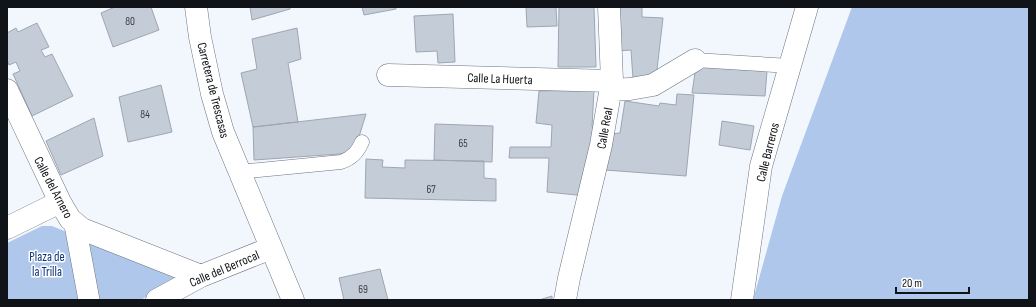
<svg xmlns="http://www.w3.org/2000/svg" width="1036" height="307" viewBox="0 0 1036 307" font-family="'Sofia Sans Condensed',sans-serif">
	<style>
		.green { fill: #b0c7ec }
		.building { fill: #c4ccd8; stroke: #9fa6b1 }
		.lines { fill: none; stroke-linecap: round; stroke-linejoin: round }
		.service-casing { stroke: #6d747e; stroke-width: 15 }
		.pedestrian-casing { stroke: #6d747e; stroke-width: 22 }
		.minor-casing { stroke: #6d747e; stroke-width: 23 }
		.tertiary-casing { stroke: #6d747e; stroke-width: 23 }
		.service { stroke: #fff; stroke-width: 14 }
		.pedestrian { stroke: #fff; stroke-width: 21 }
		.minor { stroke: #fff; stroke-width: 22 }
		.tertiary { stroke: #fff; stroke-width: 22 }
		.labels { text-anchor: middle; stroke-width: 3; stroke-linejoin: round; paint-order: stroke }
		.number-label { font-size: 11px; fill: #3d4147 }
		.street-label { font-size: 13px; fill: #101317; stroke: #fff }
		.park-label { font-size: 13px; fill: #073275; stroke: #fff }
	</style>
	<rect width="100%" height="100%" fill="#f2f7fe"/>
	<path class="green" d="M852,7H1029V300H753L782,196Z
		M42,226H52L178,277L179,282L140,300H7V243Z"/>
	<path class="building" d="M115,7H151L159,30L113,47L101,13Z
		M250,7H290V9L252,20Z
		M362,7H396V9L364,15Z
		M526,7H556L557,26L527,27Z
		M559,7H594L596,67H558Z
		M615,7H642V17L663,18L656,78L633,79L631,50L616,51Z
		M453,14L455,62L438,63L437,51L416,52L414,16Z
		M37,23L49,47L41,50L45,57L52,54L73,96L32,116L13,74L20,71L16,62L9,65L7,60V33L16,28L18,32Z
		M297,28L301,59L288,63L298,122L253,127L241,73L257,69L252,39Z
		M696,66L767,71L765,96L692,93Z
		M161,85L172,132L128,142L119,97Z
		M594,90L592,127H600L586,196L547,192L549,158H509L510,147H551L552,125L536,123L539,91Z
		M677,94L694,95L686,176L605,170L610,134L620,133L625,101L659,106L660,103L676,105Z
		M366,114L354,153L254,160L253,127Z
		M94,118L103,156L61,175L46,141Z
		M722,121L754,126L750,150L719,145Z
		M435,124L493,126L492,162L434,160Z
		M366,159L383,160L382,167L405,168V160L484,161V178L496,179V201L365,198Z
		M380,269L388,300H344L339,278Z
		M552,296V300H539Z"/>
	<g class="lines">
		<g class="service-casing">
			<path id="service" d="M695,60L790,66
				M239,172L341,162C352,158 357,153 362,142"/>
		</g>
		<g class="pedestrian-casing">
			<path id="pedestrian" d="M75,225L89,300"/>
		</g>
		<g class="minor-casing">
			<path id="minor" d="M388,75L612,81
				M7,90L60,202L70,219L82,229L201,276
				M610,90L630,89L653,85L695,60
				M7,228L60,202
				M157,300L201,276L271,248
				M565,300L569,278L601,145L612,81L609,7
				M742,300L761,166L807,7"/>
		</g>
		<g class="tertiary-casing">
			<path id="tertiary" d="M196,7L200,37L212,94L223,132L293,300"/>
		</g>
		<use href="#service" class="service"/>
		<use href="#pedestrian" class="pedestrian"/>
		<use href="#minor" class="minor"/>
		<use href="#tertiary" class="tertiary"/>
	</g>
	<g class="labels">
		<g class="number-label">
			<text x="130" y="25">80</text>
			<text x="145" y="118">84</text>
			<text x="463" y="147">65</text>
			<text x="431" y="193">67</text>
			<text x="363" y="293">69</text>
		</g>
		<g class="street-label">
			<text transform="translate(500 78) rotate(2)" y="5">Calle La Huerta</text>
			<text transform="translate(214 90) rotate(76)" y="5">Carretera de Trescasas</text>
			<text transform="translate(604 128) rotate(-80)" y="5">Calle Real</text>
			<text transform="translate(767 152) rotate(-76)" y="5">Calle Barreros</text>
			<text transform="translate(54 187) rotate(62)" y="5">Calle del Arnero</text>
			<text transform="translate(224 268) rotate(-23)" y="5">Calle del Berrocal</text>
		</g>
		<g class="park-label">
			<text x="47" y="261">Plaza de<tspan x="47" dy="15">la Trilla</tspan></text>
		</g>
	</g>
	<rect width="1036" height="307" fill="none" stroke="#101317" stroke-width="16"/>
	<path d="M896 287v6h73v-6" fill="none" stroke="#101317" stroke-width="2"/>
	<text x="902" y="287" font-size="12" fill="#101317" stroke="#ffffff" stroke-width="3" paint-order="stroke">20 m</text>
</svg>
